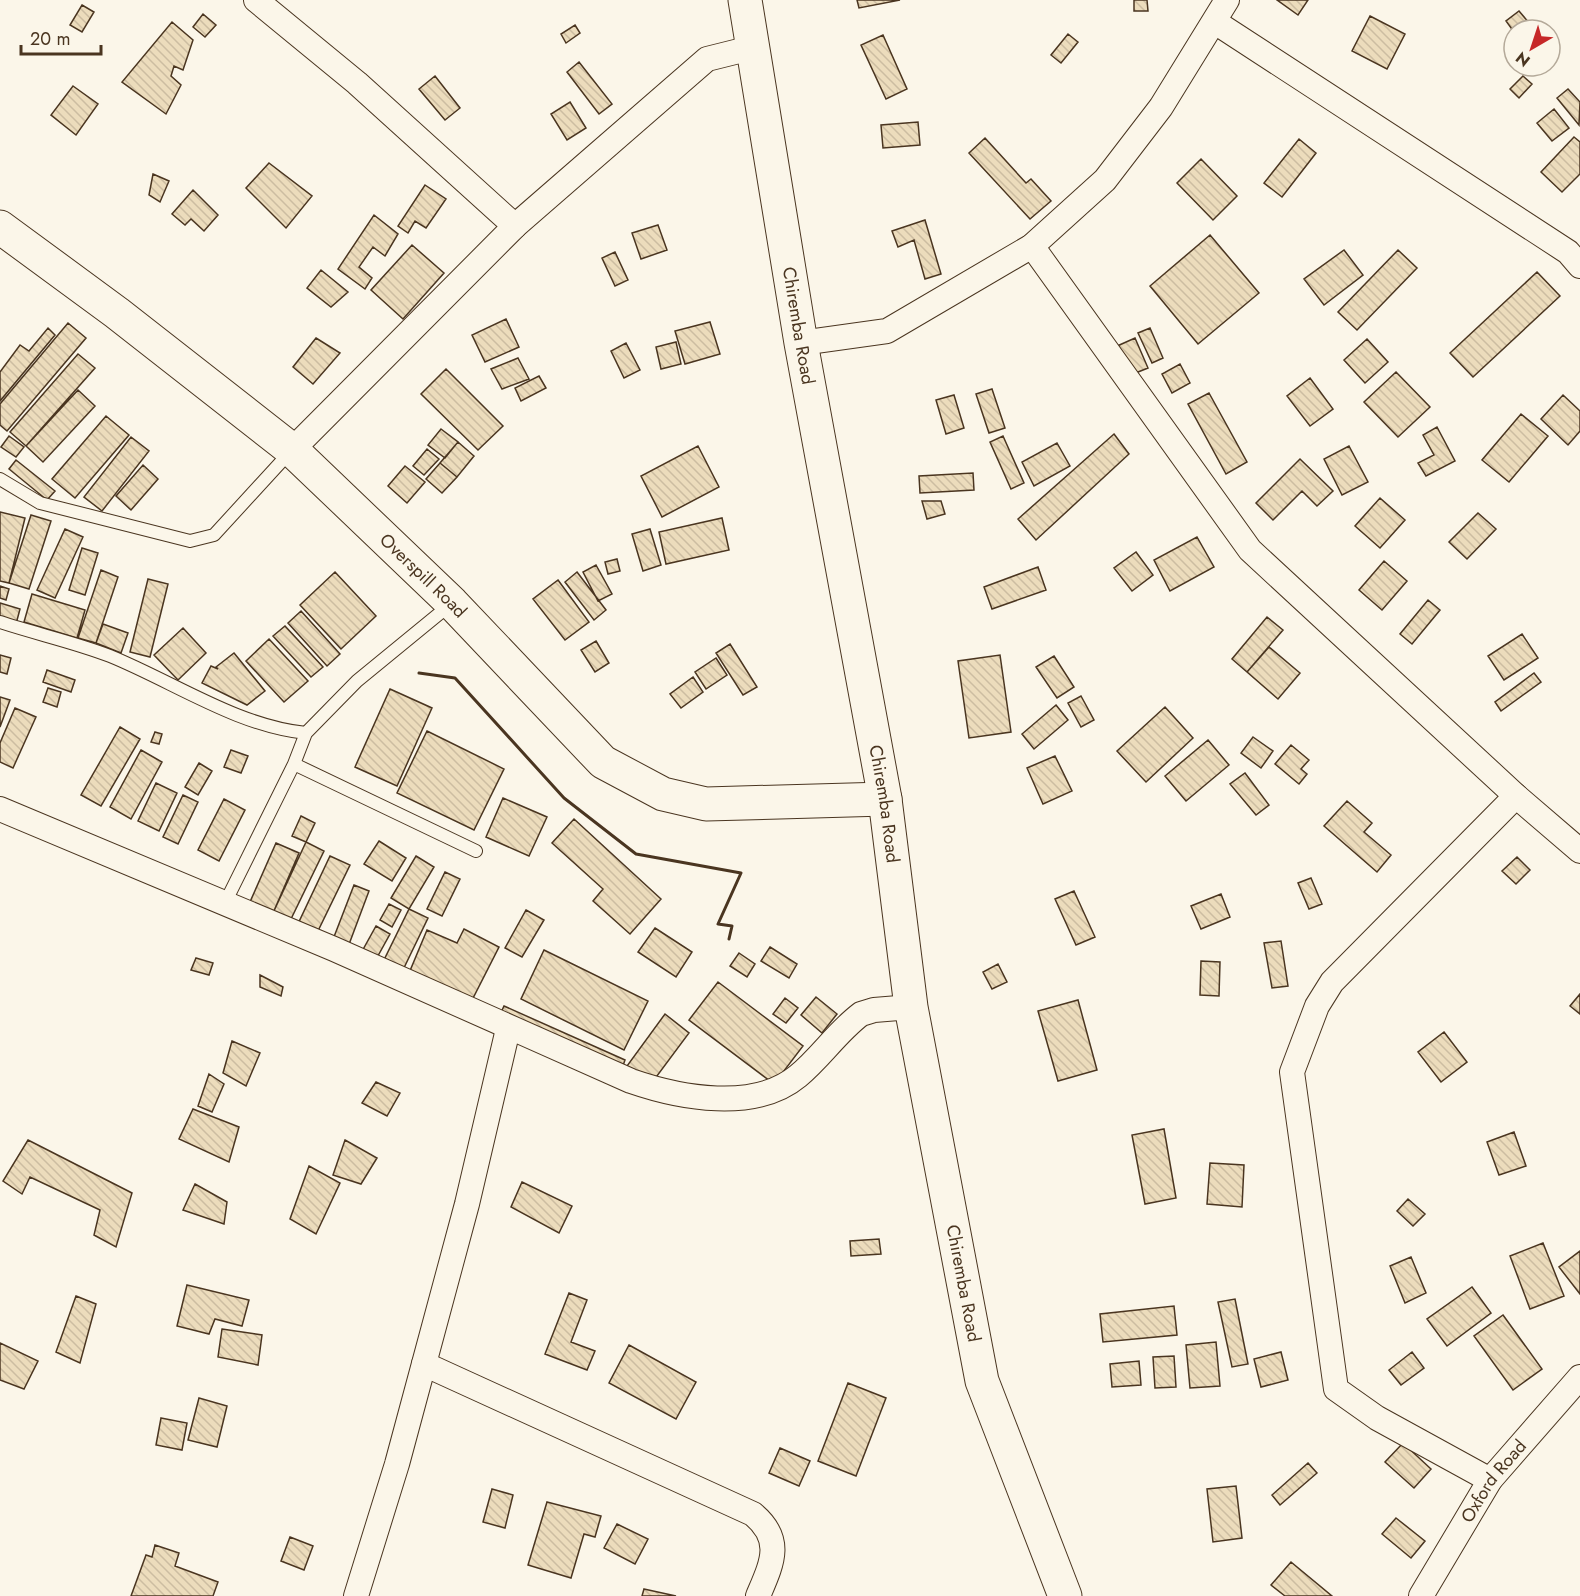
<svg xmlns="http://www.w3.org/2000/svg" width="1580" height="1596" viewBox="0 0 1580 1596" font-family="Jost,sans-serif">
	<style>
		.building { fill: url(#building-back-hatch); stroke: #4a3520; stroke-width: 1.5 }
		.lines { fill: none; stroke-linecap: round; stroke-linejoin: round }
		.lane-casing { stroke: #4a3520; stroke-width: 14 }
		.street-casing { stroke: #4a3520; stroke-width: 26 }
		.secondary-casing { stroke: #4a3520; stroke-width: 35 }
		.lane { stroke: #fbf6e9; stroke-width: 12 }
		.street { stroke: #fbf6e9; stroke-width: 24 }
		.secondary { stroke: #fbf6e9; stroke-width: 33 }
		.wall { stroke: #4a3520; stroke-width: 3 }
		.labels { text-anchor: middle; stroke-width: 4.5; stroke-linejoin: round; paint-order: stroke }
		.street-label { font-size: 18px; fill: #4a3520; stroke: #fbf6e9 }
	</style>
	<defs>
		<pattern id="building-back-hatch" width="6" height="6" patternUnits="userSpaceOnUse" patternTransform="scale(1.5)"><rect width="6" height="6" fill="#ecdcbc"/><path d="M-1 5l2 2M0 0l6 6M5-1l2 2" fill="none" stroke="#ccbda1"/></pattern>
	</defs>
	<rect width="100%" height="100%" fill="#fbf6e9"/>
	<path class="building" d="M857,0H900L859,8Z
		M1134,0H1147L1148,11H1134Z
		M1277,0H1308L1298,15Z
		M82,5L94,12L82,32L70,25Z
		M1519,11L1530,24L1514,32L1506,21Z
		M203,14L216,25L205,37L193,27Z
		M1370,16L1405,34L1387,69L1352,51Z
		M172,22L193,40L183,70L174,66L171,76L181,85L166,114L122,82Z
		M575,25L580,33L566,43L561,34Z
		M1068,34L1078,42L1061,63L1051,55Z
		M883,35L907,89L886,99L861,45Z
		M579,62L612,104L599,114L567,72Z
		M435,76L460,108L445,120L419,89Z
		M1523,76L1532,84L1519,98L1510,89Z
		M73,86L98,104L76,135L51,115Z
		M1568,89L1580,102L1579,125L1557,98Z
		M570,102L586,128L567,140L551,114Z
		M1554,109L1569,128L1552,141L1537,123Z
		M918,122L920,145L883,148L881,125Z
		M1574,137L1580,142V174L1562,192L1541,172Z
		M985,138L1026,183L1031,179L1051,201L1030,219L969,153Z
		M1299,139L1316,153L1282,197L1264,183Z
		M1201,159L1237,196L1213,220L1177,183Z
		M269,163L312,196L286,228L246,188Z
		M153,174L169,181L160,202L149,195Z
		M425,185L446,199L426,228L415,221L408,233L398,226Z
		M193,190L218,215L204,231L191,219L185,225L172,214Z
		M374,215L398,234L385,256L373,247L359,267L372,278L365,289L338,269Z
		M925,220L941,274L925,279L914,240L898,247L892,231Z
		M658,225L667,250L641,259L632,233Z
		M1210,235L1259,293L1198,344L1150,286Z
		M412,245L444,273L403,319L371,290Z
		M1344,250L1363,275L1324,305L1304,279Z
		M1398,250L1417,268L1357,330L1338,312Z
		M615,252L628,280L615,286L602,258Z
		M321,270L348,292L331,307L307,288Z
		M1537,272L1560,296L1473,377L1450,353Z
		M506,319L519,347L485,362L472,335Z
		M710,322L720,354L685,364L675,331Z
		M68,323L86,338L7,431L0,425V404Z
		M48,328L55,335L0,401V372L20,345L29,351Z
		M1150,328L1163,358L1152,363L1138,333Z
		M316,338L340,353L313,384L293,367Z
		M1135,338L1148,368L1128,376L1115,347Z
		M1367,339L1388,362L1365,383L1344,360Z
		M676,342L681,364L661,369L656,347Z
		M626,343L640,370L624,378L611,351Z
		M78,354L95,368L26,446L10,432Z
		M518,358L529,379L502,389L491,369Z
		M1180,364L1190,383L1172,393L1162,374Z
		M446,369L503,426L478,450L421,394Z
		M1396,372L1430,407L1398,437L1364,402Z
		M539,376L546,388L521,401L515,388Z
		M1310,378L1333,409L1310,426L1287,396Z
		M992,389L1005,428L989,433L976,394Z
		M78,390L95,406L43,462L26,446Z
		M1209,393L1247,462L1226,474L1188,404Z
		M954,395L964,428L946,434L936,400Z
		M1563,395L1580,411V431L1568,445L1541,419Z
		M1521,414L1548,436L1509,482L1482,460Z
		M106,416L129,435L75,498L52,479Z
		M1437,427L1455,461L1426,476L1418,463L1434,455L1423,435Z
		M441,429L458,442L445,458L428,445Z
		M1114,434L1129,454L1036,540L1018,519Z
		M9,436L24,447L16,457L1,447Z
		M1003,436L1024,483L1011,489L990,442Z
		M131,437L149,451L102,511L84,497Z
		M458,442L474,456L457,477L440,463Z
		M1057,443L1070,466L1034,486L1022,462Z
		M698,446L719,487L662,517L641,476Z
		M1349,446L1368,482L1342,495L1324,459Z
		M427,449L439,459L424,475L413,466Z
		M1300,459L1333,491L1317,506L1302,491L1273,520L1256,503Z
		M16,460L55,491L47,500L9,469Z
		M440,463L457,477L442,493L426,479Z
		M143,465L158,479L131,510L116,496Z
		M405,466L425,482L407,503L388,486Z
		M973,473L974,490L920,493L919,476Z
		M1380,498L1405,520L1380,548L1355,526Z
		M922,501H941L945,514L927,519Z
		M0,512L25,518L9,583L0,581Z
		M1478,513L1496,529L1467,559L1449,542Z
		M31,515L51,521L29,589L9,583Z
		M722,518L729,550L666,564L659,532Z
		M65,529L83,537L55,598L37,590Z
		M650,529L661,565L643,571L632,534Z
		M1197,537L1214,567L1170,591L1154,560Z
		M82,548L98,553L85,595L69,590Z
		M1136,552L1153,575L1132,591L1114,568Z
		M617,559L620,571L608,574L605,562Z
		M1384,561L1407,581L1382,610L1359,590Z
		M596,565L612,594L598,601L583,572Z
		M1038,567L1046,590L992,609L984,587Z
		M101,570L118,577L96,643L78,638Z
		M335,572L376,616L341,649L300,605Z
		M577,572L606,610L594,620L565,582Z
		M148,579L168,584L150,657L130,652Z
		M558,580L589,622L565,640L533,599Z
		M0,586L9,589L6,600L0,598Z
		M32,594L85,610L77,638L24,622Z
		M1428,600L1440,610L1412,644L1400,634Z
		M0,603L20,609L16,624L0,619Z
		M301,611L340,654L327,666L288,623Z
		M1267,617L1283,630L1247,672L1232,659Z
		M103,624L128,633L121,653L96,643Z
		M285,626L323,667L311,677L273,636Z
		M183,628L206,653L178,680L154,655Z
		M1522,634L1538,658L1504,680L1488,656Z
		M269,639L308,681L284,702L246,661Z
		M596,641L609,663L595,672L581,650Z
		M730,644L757,687L743,695L716,653Z
		M1269,647L1300,673L1278,699L1247,672Z
		M234,653L265,691L247,705L202,683L211,666L218,669L216,667Z
		M0,655L11,658L7,674L0,672Z
		M1000,655L1011,732L969,738L958,661Z
		M1054,656L1074,687L1057,698L1036,667Z
		M716,658L727,675L706,689L695,672Z
		M47,670L75,680L71,692L43,682Z
		M1534,673L1541,682L1501,711L1495,702Z
		M693,677L703,692L681,708L670,694Z
		M48,688L61,692L57,707L43,702Z
		M390,689L432,708L397,786L355,767Z
		M1081,696L1094,720L1081,727L1068,703Z
		M0,697L10,700L0,727Z
		M1056,705L1068,720L1034,749L1022,734Z
		M1165,707L1193,738L1146,782L1117,751Z
		M15,708L36,717L13,768L0,762V743Z
		M120,727L140,739L101,806L81,795Z
		M427,731L504,769L474,830L397,793Z
		M155,732L162,734L159,744L151,742Z
		M1253,737L1273,751L1261,768L1241,753Z
		M1208,740L1229,765L1186,801L1165,776Z
		M1291,745L1309,760L1301,769L1307,774L1299,784L1275,764Z
		M141,750L162,762L131,819L110,807Z
		M231,750L248,756L241,773L224,767Z
		M1055,756L1072,791L1043,804L1027,768Z
		M199,763L212,771L198,795L185,787Z
		M1245,773L1269,805L1256,815L1230,784Z
		M156,783L177,793L159,831L138,821Z
		M183,795L198,802L178,844L163,837Z
		M503,798L547,817L529,856L486,837Z
		M224,799L245,810L219,861L198,850Z
		M1347,801L1372,823L1364,832L1391,855L1377,872L1324,826Z
		M301,816L315,823L306,842L292,836Z
		M574,819L661,899L630,934L593,901L603,889L552,843Z
		M379,841L406,858L392,881L364,864Z
		M306,842L324,851L290,921L273,913Z
		M276,843L299,853L273,913L250,902Z
		M330,856L350,865L316,935L297,926Z
		M416,856L434,867L409,909L391,898Z
		M1517,857L1530,870L1516,884L1502,871Z
		M445,872L460,879L442,916L427,909Z
		M1311,878L1322,904L1309,909L1298,883Z
		M354,885L369,891L348,947L332,942Z
		M1074,891L1095,937L1076,945L1055,899Z
		M1221,894L1230,917L1201,929L1191,906Z
		M389,904L401,910L392,927L380,920Z
		M409,909L428,918L401,974L382,964Z
		M526,910L544,920L522,957L505,948Z
		M376,926L390,934L374,963L360,955Z
		M655,928L692,952L676,977L638,952Z
		M464,929L499,947L468,1008L407,978L427,930L457,943Z
		M1281,941L1288,986L1272,988L1264,943Z
		M770,947L797,964L789,978L761,961Z
		M544,950L648,1001L624,1050L521,999Z
		M739,953L755,964L747,977L730,966Z
		M196,958L213,963L209,975L191,970Z
		M1201,961L1220,962L1219,996L1200,995Z
		M998,964L1007,982L992,989L983,972Z
		M260,975L283,987L281,996L260,987Z
		M718,982L803,1046L774,1084L689,1020Z
		M1580,994V1014L1570,1006Z
		M816,997L837,1014L822,1033L801,1015Z
		M785,998L798,1008L786,1023L773,1014Z
		M1078,1000L1097,1070L1058,1081L1038,1011Z
		M504,1006L625,1060L620,1074L498,1019Z
		M665,1014L689,1033L651,1084L627,1066Z
		M1444,1032L1467,1062L1441,1082L1418,1052Z
		M232,1041L260,1053L246,1086L223,1073Z
		M209,1074L224,1084L212,1112L198,1106Z
		M376,1082L400,1093L387,1116L362,1103Z
		M193,1109L239,1127L229,1162L179,1139Z
		M1164,1129L1176,1198L1145,1204L1132,1135Z
		M1514,1132L1526,1166L1499,1175L1487,1142Z
		M28,1140L132,1193L116,1247L94,1235L100,1210L30,1177L22,1194L3,1181Z
		M345,1140L377,1158L361,1184L333,1175Z
		M1210,1163L1244,1165L1242,1207L1207,1204Z
		M309,1166L340,1183L316,1234L290,1219Z
		M522,1182L572,1206L559,1233L511,1207Z
		M195,1184L227,1202L224,1224L183,1210Z
		M1408,1199L1425,1214L1413,1226L1397,1211Z
		M879,1239L881,1254L851,1256L850,1241Z
		M1543,1243L1564,1296L1530,1309L1510,1256Z
		M1580,1251V1294L1559,1267Z
		M1411,1257L1426,1293L1405,1303L1390,1266Z
		M187,1285L249,1300L242,1326L215,1319L209,1334L177,1326Z
		M1472,1287L1491,1313L1447,1346L1427,1319Z
		M569,1293L587,1300L571,1342L595,1351L587,1370L545,1354Z
		M76,1296L96,1304L80,1363L56,1352Z
		M1235,1299L1248,1364L1232,1367L1218,1302Z
		M1174,1306L1177,1335L1103,1342L1100,1314Z
		M1503,1315L1542,1369L1513,1390L1474,1336Z
		M222,1329L262,1335L258,1365L218,1357Z
		M1216,1342L1220,1386L1190,1388L1186,1345Z
		M0,1343L38,1361L24,1389L0,1380Z
		M629,1345L696,1382L676,1419L609,1383Z
		M1281,1352L1288,1380L1261,1387L1254,1359Z
		M1412,1352L1424,1368L1401,1385L1389,1370Z
		M1174,1356L1176,1387L1155,1388L1153,1357Z
		M1139,1361L1141,1385L1112,1387L1110,1364Z
		M848,1383L886,1398L856,1476L818,1461Z
		M199,1398L227,1406L217,1447L188,1440Z
		M161,1418L187,1423L182,1450L156,1445Z
		M1403,1443L1431,1469L1414,1488L1385,1462Z
		M780,1448L810,1461L799,1486L769,1473Z
		M1308,1463L1317,1473L1280,1505L1272,1495Z
		M1236,1486L1242,1538L1213,1542L1207,1489Z
		M492,1489L513,1495L505,1528L483,1522Z
		M547,1502L601,1516L595,1537L584,1534L571,1578L528,1565Z
		M1396,1518L1425,1541L1411,1558L1382,1534Z
		M617,1524L648,1539L635,1564L604,1548Z
		M290,1537L313,1546L304,1570L281,1561Z
		M155,1545L179,1553L175,1566L218,1582L213,1596H131L146,1555L152,1557Z
		M1291,1562L1332,1596H1285L1271,1585Z
		M644,1589L676,1596H642Z"/>
	<g class="lines">
		<g class="lane-casing">
			<path id="lane" d="M0,479L40,503L190,541L214,535L291,451
				M0,622C36,634 74,642 110,656C174,682 237,726 306,733
				M294,764L476,851
				M225,903L294,764L306,733L357,681L451,604"/>
		</g>
		<g class="street-casing">
			<g id="street">
				<path d="M256,0L357,83L515,226"/>
				<path d="M1215,22L1568,252L1580,266"/>
				<path d="M1032,246L1250,550L1516,796L1580,851"/>
				<path d="M801,343L887,331L1032,246L1105,180L1161,107L1227,0"/>
				<path d="M292,450L515,226L707,59L751,48"/>
				<path d="M0,809L334,949L631,1081C680,1098 755,1112 798,1076C821,1057 837,1032 861,1014L874,1010L911,1007"/>
				<path d="M424,1364L753,1514C784,1540 772,1563 758,1596"/>
				<path d="M1490,1480L1377,1418L1336,1389L1292,1072L1317,1006L1332,982L1516,796"/>
				<path d="M356,1596L397,1464L467,1204L508,1029"/>
				<path id="s1" d="M1421,1596L1490,1480L1580,1377"/>
			</g>
		</g>
		<g class="secondary-casing">
			<g id="secondary">
				<path id="s2" d="M745,0L801,343L885,799L911,1007L982,1381L1065,1596"/>
				<path id="s3" d="M0,227L117,313L292,450L452,603L603,762L663,794L706,804L885,799"/>
			</g>
		</g>
		<use href="#lane" class="lane"/>
		<use href="#street" class="street"/>
		<use href="#secondary" class="secondary"/>
		<path class="wall" d="M419,673L455,678L564,798L636,854L741,873L718,924L732,926L729,939"/>
	</g>
	<g class="labels">
		<g class="street-label">
			<text dy="6" stroke="none"><textPath href="#s2" startOffset="330">Chiremba Road</textPath></text>
			<text dy="6" stroke="none"><textPath href="#s3" startOffset="549">Overspill Road</textPath></text>
			<text dy="6" stroke="none"><textPath href="#s2" startOffset="816">Chiremba Road</textPath></text>
			<text dy="6" stroke="none"><textPath href="#s2" startOffset="1302">Chiremba Road</textPath></text>
			<text dy="6" stroke="none"><textPath href="#s1" startOffset="136">Oxford Road</textPath></text>
		</g>
	</g>
	<g transform="translate(1532 48) rotate(219)"><circle r="28" fill="#fbf6e9" stroke="#b4a999" stroke-width="1.5"/>
	<path d="M0-4.5L10 22L0 15L-10 22Z" fill="#c62828"/>
	<text y="-9" font-size="16" font-weight="bold" text-anchor="middle" fill="#4a3520">N</text>
	</g>
	<path d="M21 45v9h80v-9" fill="none" stroke="#4a3520" stroke-width="3"/>
	<text x="30" y="45" font-size="18" fill="#4a3520" stroke="#fbf6e9" stroke-width="4.5" paint-order="stroke">20 m</text>
</svg>
